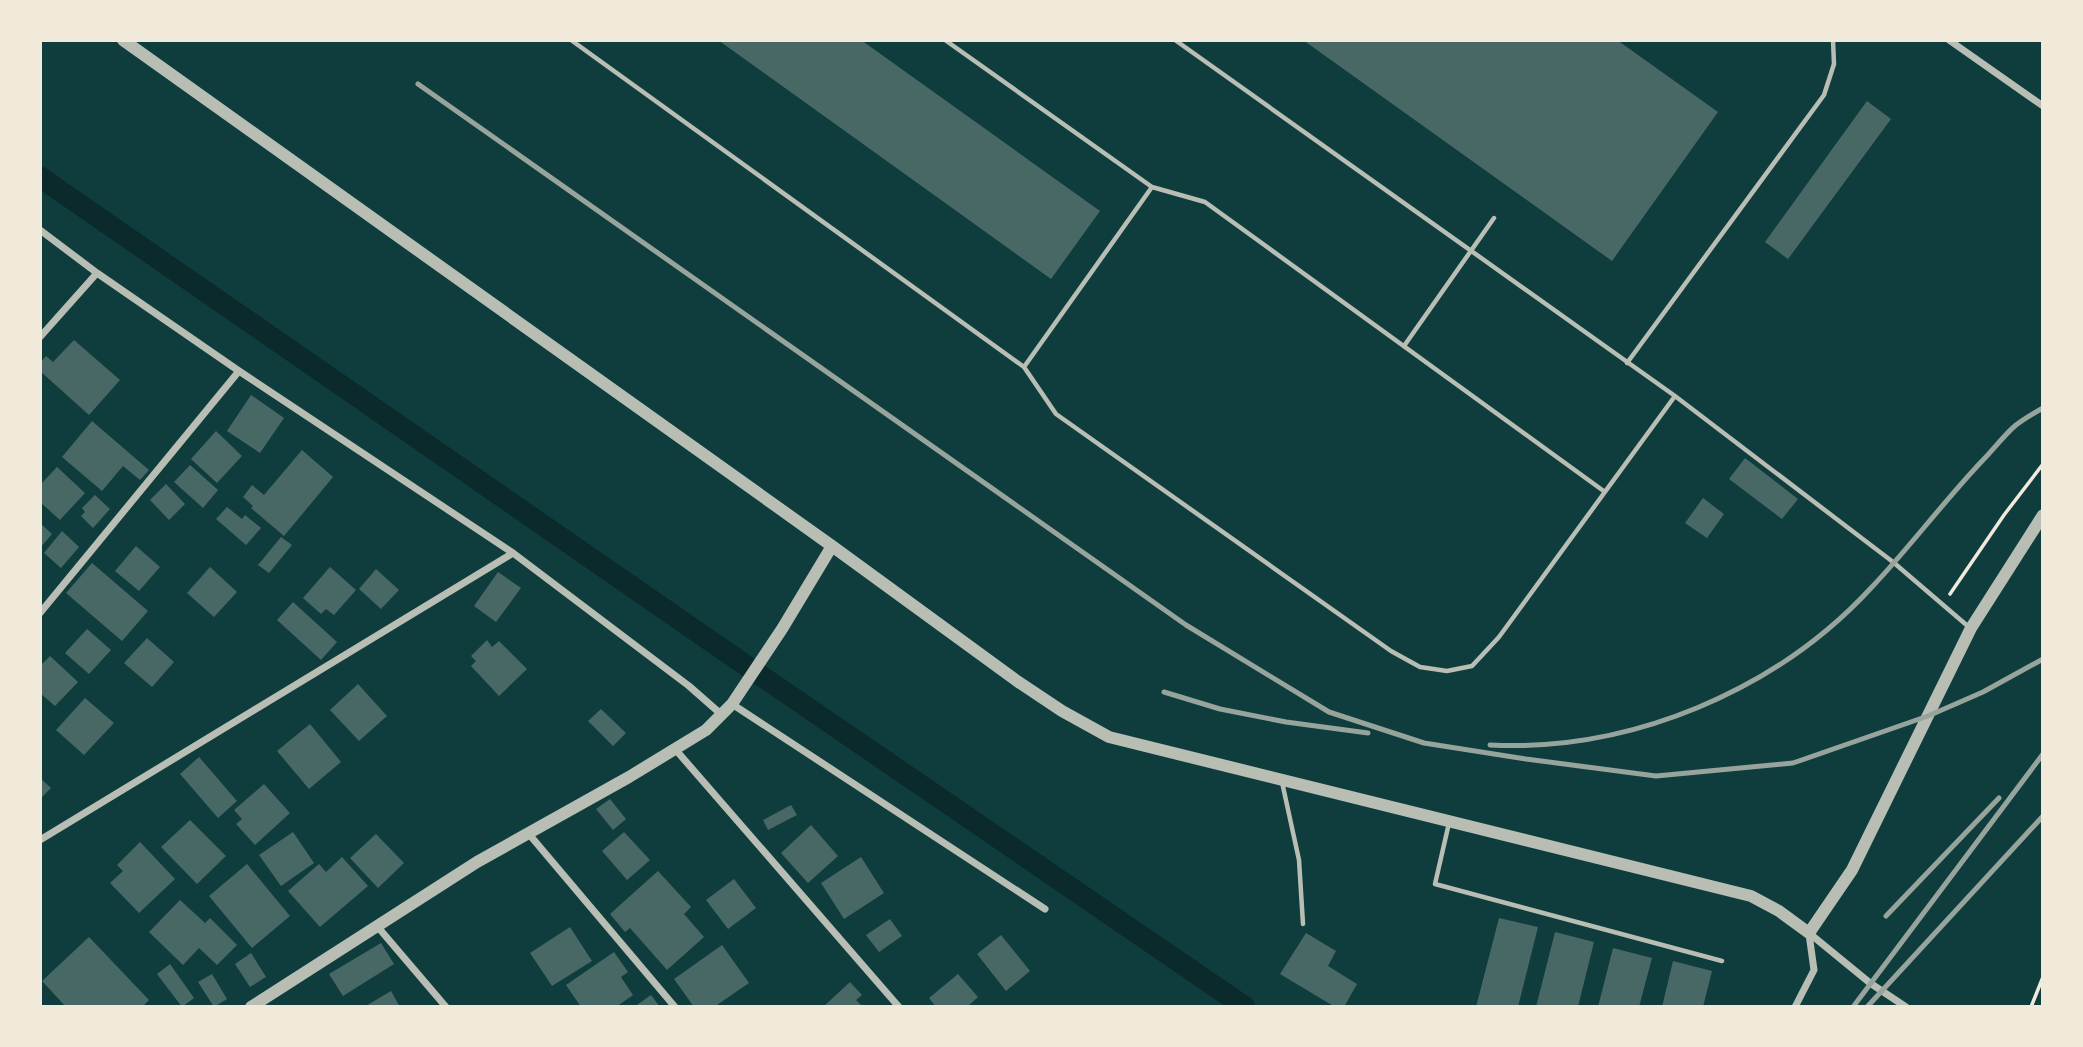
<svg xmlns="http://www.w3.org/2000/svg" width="2083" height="1047" viewBox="0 0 2083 1047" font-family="'PT Sans Narrow',sans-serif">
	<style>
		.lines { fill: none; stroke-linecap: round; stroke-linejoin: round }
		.canal { stroke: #0a2a2b; stroke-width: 21 }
		.building { fill: #486865 }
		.path { stroke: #f1e9da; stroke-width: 3.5 }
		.service { stroke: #b8beb3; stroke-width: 4.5 }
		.minor { stroke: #b8beb3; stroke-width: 7 }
		.tertiary { stroke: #b8beb3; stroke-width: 12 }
		.rail { stroke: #97a49c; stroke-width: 5 }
	</style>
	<rect width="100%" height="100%" fill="#0f3d3e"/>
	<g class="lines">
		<path class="canal" d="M40,177L722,649L1245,1007"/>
	</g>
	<path class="building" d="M718,40H861L1100,211L1051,279Z
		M1303,40H1617L1718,112L1612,261Z
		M1867,101L1891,119L1788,259L1765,242Z
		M74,340L120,380L89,415L40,371V363L46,356L53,362Z
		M251,395L284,418L260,453L227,431Z
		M92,421L149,470L140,480L123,466L102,491L62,457Z
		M216,431L242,456L217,483L191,459Z
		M302,450L333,477L284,536L251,508L253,506L243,497L252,485L264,495Z
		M1745,458L1798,499L1782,519L1729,479Z
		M190,465L218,490L203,508L174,482Z
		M57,467L85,493L60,520L40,502V485Z
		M166,484L185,504L169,520L150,500Z
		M95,495L110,509L93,528L81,516L85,512L82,508Z
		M1703,498L1724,514L1707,538L1685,523Z
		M227,507L242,519L245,515L261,528L246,545L216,519Z
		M40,523L52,534L40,548Z
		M62,531L79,547L61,568L44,553Z
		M281,537L292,545L269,573L258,565Z
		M136,546L160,567L139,591L115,571Z
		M92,563L148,611L122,641L66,593Z
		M210,567L237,592L214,617L187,593Z
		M330,567L356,590L334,615L326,609L321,614L303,598Z
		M376,569L399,590L381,609L359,589Z
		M498,572L521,588L496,622L474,606Z
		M293,602L337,642L321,660L277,620Z
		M87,629L111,650L89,674L65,653Z
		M147,638L174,662L152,687L124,663Z
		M487,640L492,647L499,641L527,669L499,696L471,666L476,661L471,656Z
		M50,656L78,682L55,706L40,693V666Z
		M358,684L387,716L359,741L330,710Z
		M85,698L114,723L84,755L56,730Z
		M601,709L626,733L613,746L588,721Z
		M310,724L341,762L309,789L277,751Z
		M199,757L237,801L218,818L180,774Z
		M40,778L51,788L40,799Z
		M264,784L290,813L255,845L236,824L242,819L234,810Z
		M610,799L626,819L613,830L596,809Z
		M791,805L797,815L768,830L763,820Z
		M190,820L226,856L197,884L161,847Z
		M811,825L838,856L808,883L781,853Z
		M293,832L314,863L281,886L259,855Z
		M624,832L650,860L627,880L602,851Z
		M376,834L404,863L378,888L350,858Z
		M140,842L175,879L139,913L110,883L123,871L117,865Z
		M342,857L368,886L320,927L288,891L319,864L326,872Z
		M861,857L884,893L844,919L821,883Z
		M247,864L290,916L252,948L209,896Z
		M658,871L691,907L684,914L704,937L667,970L630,928L625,932L610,914Z
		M734,879L756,908L728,929L706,900Z
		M180,900L205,923L210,918L237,945L217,965L199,948L183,965L149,932Z
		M1499,918L1538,927L1518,1007H1476Z
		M890,919L902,936L879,952L866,935Z
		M570,927L592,961L552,986L530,953Z
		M1555,932L1594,942L1578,1007H1536Z
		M1306,933L1336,951L1328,966L1357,984L1344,1007H1335L1280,974Z
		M1001,935L1030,971L1006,991L977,954Z
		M89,937L149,1000L142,1007H66L42,981Z
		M381,943L394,964L343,996L329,974Z
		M722,945L749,983L714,1007H694L674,979Z
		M1613,948L1652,958L1639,1007H1598Z
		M614,952L628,972L621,977L633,995L616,1007H581L566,985Z
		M251,953L266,977L250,987L235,964Z
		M1673,961L1712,971L1703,1007H1662Z
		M170,964L194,998L182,1007L157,974Z
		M212,974L227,999L214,1007L198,982Z
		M958,974L978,997L967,1007H936L929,998Z
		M850,982L862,995L856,1000L863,1007H823Z
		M391,991L400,1007H364Z
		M651,995L660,1007H634Z"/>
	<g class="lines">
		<path class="path" d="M1950,594L2004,515L2043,464
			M2031,1007L2043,977"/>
		<path class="service" d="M571,40L1024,367L1056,414L1391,651L1420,667L1447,671L1472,666L1499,637L1675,396
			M945,40L1152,187L1205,202L1605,492
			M1175,40L1675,396L1893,562L1970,628
			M1404,346L1494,218
			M1627,363L1824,95L1834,64L1833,40
			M1024,367L1152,187
			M1282,782L1299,860L1303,924
			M1449,823L1435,884L1722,961"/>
		<path class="minor" d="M1949,40L2043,106
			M40,230L97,273L239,371L513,553L689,686L722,715
			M40,337L97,273
			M40,613L239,371
			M732,704L1045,909
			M675,749L899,1007
			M528,833L675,1007
			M40,840L513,553
			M377,926L446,1007
			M1809,933L1870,983L1906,1007
			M1795,1007L1814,970L1809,934"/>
		<path class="tertiary" d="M123,40L832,546L1017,681L1062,711L1109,737L1751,896L1779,911L1809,933L1852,870L1971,628L2043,515
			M251,1007L477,862L629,777L706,730L732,704L782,629L832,546"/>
		<path class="rail" d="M418,84L1186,625L1329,712L1424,743L1526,759L1656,776L1793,763L1928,716L1983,692L2043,659
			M1164,692L1220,709L1286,722L1368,733
			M1490,745C1630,752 1776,691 1871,588C1910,547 1944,501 1983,460C1994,449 2004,435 2016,425C2024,419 2034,413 2043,408
			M1886,916L1999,798
			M1853,1007L2043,754
			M1867,1007L2043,816"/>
	</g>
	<rect width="2083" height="1047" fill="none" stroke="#f1e9da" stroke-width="84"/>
</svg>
